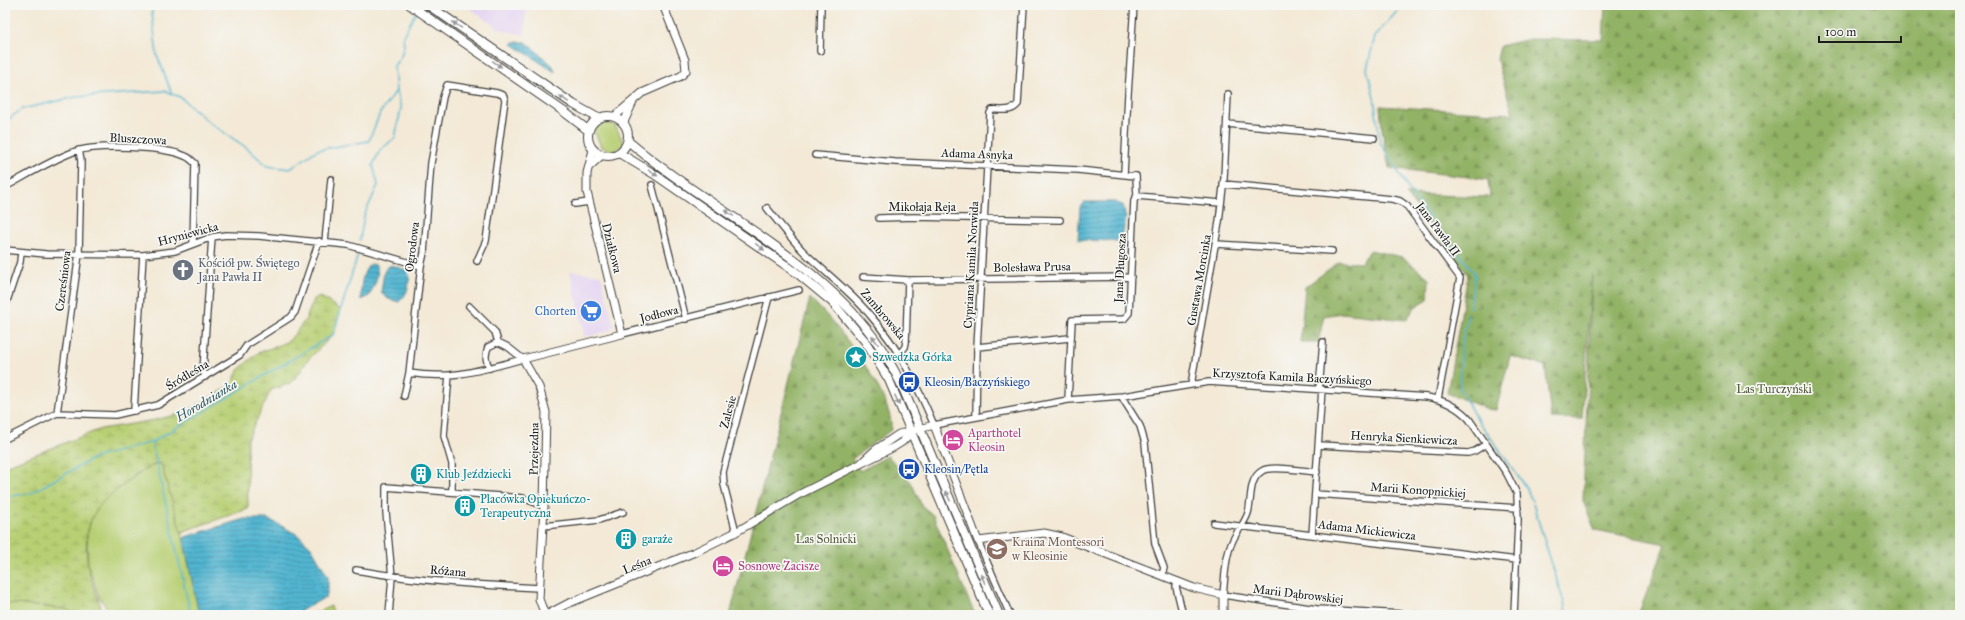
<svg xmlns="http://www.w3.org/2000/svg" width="1965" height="620" viewBox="0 0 1965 620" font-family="'IM FELL Great Primer',serif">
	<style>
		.built { fill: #e4d3f2 }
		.grass { fill: #b8cf73; stroke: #6a7648 }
		.forest { fill: url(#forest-firs); stroke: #576740 }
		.wetland { fill: url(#wetland-marsh); stroke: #6a7648 }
		.water { fill: url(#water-rules); stroke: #386976 }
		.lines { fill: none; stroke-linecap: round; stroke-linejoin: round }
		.stream { stroke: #53b6d1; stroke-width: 1.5 }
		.minor-casing { stroke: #3c3b38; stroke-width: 8 }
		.tertiary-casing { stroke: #3c3b38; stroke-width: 9 }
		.secondary-casing { stroke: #3c3b38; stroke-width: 10 }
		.minor { stroke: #fff; stroke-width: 5.5 }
		.tertiary { stroke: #fff; stroke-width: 7 }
		.secondary { stroke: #fff; stroke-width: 8 }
		.oneway { fill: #999 }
		.labels { text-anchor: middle; stroke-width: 3.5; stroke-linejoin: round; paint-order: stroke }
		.street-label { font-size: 12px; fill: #1c1c1c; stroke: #f6f6f2 }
		.worship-label { font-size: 12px; fill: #5b616d; stroke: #f6f6f2; text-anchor: start }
		.shop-label { font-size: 12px; fill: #366cbe; stroke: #f6f6f2; text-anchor: end }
		.culture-label { font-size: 12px; fill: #0d838f; stroke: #f6f6f2; text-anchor: start }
		.transit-label { font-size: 12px; fill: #164399; stroke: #f6f6f2; text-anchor: start }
		.park-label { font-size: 12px; fill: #535b3a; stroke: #f6f6f2 }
		.hotel-label { font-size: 12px; fill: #b23c85; stroke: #f6f6f2; text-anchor: start }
		.education-label { font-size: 12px; fill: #785e54; stroke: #f6f6f2; text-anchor: start }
		.water-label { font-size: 13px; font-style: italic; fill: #325a64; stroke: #f6f6f2 }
	</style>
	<defs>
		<pattern id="forest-firs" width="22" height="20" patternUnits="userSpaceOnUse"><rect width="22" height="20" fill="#92b265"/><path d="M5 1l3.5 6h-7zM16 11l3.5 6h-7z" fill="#7d9857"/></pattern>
		<pattern id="wetland-marsh" width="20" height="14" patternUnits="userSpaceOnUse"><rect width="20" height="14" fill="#b8cf73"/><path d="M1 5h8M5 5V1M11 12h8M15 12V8" fill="none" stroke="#9eb163"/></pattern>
		<pattern id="water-rules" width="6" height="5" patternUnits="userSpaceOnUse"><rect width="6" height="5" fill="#53b6d1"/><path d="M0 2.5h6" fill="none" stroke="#4493a9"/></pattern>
	</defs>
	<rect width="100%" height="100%" fill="#f6f6f2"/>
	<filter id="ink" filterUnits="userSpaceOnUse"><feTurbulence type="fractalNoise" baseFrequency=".025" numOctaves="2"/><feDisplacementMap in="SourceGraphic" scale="8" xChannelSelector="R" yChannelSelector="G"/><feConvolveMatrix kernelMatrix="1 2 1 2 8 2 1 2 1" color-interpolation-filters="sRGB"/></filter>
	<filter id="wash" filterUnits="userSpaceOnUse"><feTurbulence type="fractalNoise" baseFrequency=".012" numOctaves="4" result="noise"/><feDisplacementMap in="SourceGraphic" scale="16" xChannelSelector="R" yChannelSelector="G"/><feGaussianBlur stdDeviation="0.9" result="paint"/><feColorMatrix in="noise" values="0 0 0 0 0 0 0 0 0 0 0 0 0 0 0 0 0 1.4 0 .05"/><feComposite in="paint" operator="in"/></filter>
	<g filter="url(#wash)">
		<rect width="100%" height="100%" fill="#f3e9d6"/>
		<path class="built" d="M465,5H527L524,35L499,29Z
			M570,271L601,275L614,325L611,330L585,337Z"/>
		<path class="grass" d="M603,122C619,122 617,133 624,143L621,147L612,151L601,147L594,130Z
			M161,463L184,541L199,615H112L99,597L88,565L87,535L93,513L106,497L149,467Z
			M5,603L66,609L78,615H5Z"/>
		<path class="forest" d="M1605,5H1960V615H1638L1666,544L1595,530L1583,501L1592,273L1582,419L1551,418L1545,366L1510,356L1496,410L1488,409L1447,393L1468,275L1406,194L1490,197L1488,180L1477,178L1389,168L1382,129L1380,106L1513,114L1497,60L1500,46L1530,39L1603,40Z
			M1370,250L1402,257L1429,278L1428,299L1416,306L1406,320L1342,313L1324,316L1318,342H1300L1305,287L1339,262L1361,263Z
			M810,298C835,321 895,396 891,430L852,459L860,471L888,456L911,482L922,506L933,515L975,615H730Z"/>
		<path class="wetland" d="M321,297L341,310L333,335L306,362L302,370L289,384L271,390L247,440L248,509L181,532L161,463C146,466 134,477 122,486C92,506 82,528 88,565C90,582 99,598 103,615H78L66,609L5,603V466L101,429L155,420L184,413L232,385L238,370L258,353L289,341L306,319L314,299Z
			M331,606L333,615H311Z"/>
		<path class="water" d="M514,42H526L553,66L555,72L512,44Z
			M1084,202H1114L1123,205L1126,219L1121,241L1078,240L1080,207Z
			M371,264L376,265C381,274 373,288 369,296L361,300C360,290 362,269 371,264Z
			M392,265L408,271C411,283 408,294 399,302L388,299L381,292L384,272L387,267Z
			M244,519H266L274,522L298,535L311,547L328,576V589L326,597L293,615H199L184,541L185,537Z"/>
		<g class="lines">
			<path class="stream" d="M151,5L157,55L172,94
				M1401,7L1375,36L1367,69L1374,97L1380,142L1414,198L1475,274L1470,308
				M5,122L22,109L76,97L165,91L180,97L210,123L247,148L267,166L290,169L317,150L369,141L380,113L396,91
				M360,240L364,216L378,185L373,165L380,150L395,138L401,108L396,91L394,66L401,56L404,45L403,36L416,12
				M1468,314L1461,348L1460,389L1473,413L1527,489L1532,501
				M152,443L191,615
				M5,497L31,493L94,458L152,442L333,335L358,254
				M1533,504L1565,606L1566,615"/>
		</g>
	</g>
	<g filter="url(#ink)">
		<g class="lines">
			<g class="minor-casing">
				<path id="minor" d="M820,51L821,5
					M1227,124L1374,138
					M815,155L895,162L1078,170L1136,176L1137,196L1134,200L1129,313L1124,319L1072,320L1068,400
					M1124,174L1128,94L1134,5
					M1223,184L1392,199L1400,201L1407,206L1460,278L1438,399
					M652,185L686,319
					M5,187C27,175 50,161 73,152C96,144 163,146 185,156C189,157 192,161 195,163L193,243
					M1137,196L1221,203
					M575,204L589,202
					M767,208C778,222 789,236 802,250C824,272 850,291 870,315C899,348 917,385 934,425L1068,400L1123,396L1209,382L1427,397C1444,400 1457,406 1469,419L1507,474L1517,494L1518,520L1514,615
					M879,218L914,217L1060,220
					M325,242L331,179
					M1216,244L1332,251
					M5,250L46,254L143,255L175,251L212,237L226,235L259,236L348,245L421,266
					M477,261L486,241L505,100L503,95L497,93L447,85L443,97L431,163L424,253L421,266L409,373C453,380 481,370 523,359
					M863,277L908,280L1131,277
					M469,306L495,332L498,342
					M5,307L20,262L21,252
					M622,334L799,290
					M977,347L1070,338
					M900,353L905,347L906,342L908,280
					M490,368C485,361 485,355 488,347L498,342L508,347L523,359
					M449,375L444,436L452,464V492
					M205,377L203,371L212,237
					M1191,385L1219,222L1224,178L1228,94
					M1319,389L1323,342
					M404,396L409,373
					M1123,396V399L1140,426L1145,443L1155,544L1164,568L1162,575
					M134,411L143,255
					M57,413L79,254L81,161L79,150
					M976,417L977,347L990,113L992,110C1001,109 1011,113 1018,104L1024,5
					M5,439L57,413L115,415L158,405L240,355L247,345L291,317L295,312L319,241
					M1318,445L1468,453L1475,451L1486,444
					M1317,472C1304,471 1271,465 1262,471C1248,479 1252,500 1248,513C1245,523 1237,531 1233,540C1225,556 1225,577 1223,595L1317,609L1419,615
					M1315,494L1518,508
					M1214,523L1517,560
					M543,526L599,520L623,512
					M736,532L724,485L723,472L769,297
					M1312,535L1322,389
					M978,541L1010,615
					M356,570C416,581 478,585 539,588
					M1177,581L1176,587L1183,615
					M389,615L392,577L386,512V487L523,498L544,506"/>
			</g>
			<g class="tertiary-casing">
				<path id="tertiary" d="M615,116L642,93L681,76L686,71L685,60L663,5
					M624,122L633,102
					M589,167L602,155
					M862,462L875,450L899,434L934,425L978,541L1044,533L1062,537L1194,588L1223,595V615
					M545,615L539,599L544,506L546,412L539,387L523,359L622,334L587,192V173L593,150
					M546,615L567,604L695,552L736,532L798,495L894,447L902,442L912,432"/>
			</g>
			<g class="secondary-casing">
				<path id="secondary" d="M410,5L563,111L589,131
					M428,5L573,104L598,118
					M588 136a20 20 0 1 1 40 0a20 20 0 1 1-40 0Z
					M628,141C708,209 810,253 874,338C885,353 894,369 902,386L999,615
					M619,153L654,174L797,273L832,302L865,341L889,380L989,615"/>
			</g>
			<use href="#minor" class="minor"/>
			<use href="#tertiary" class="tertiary"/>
			<use href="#secondary" class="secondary"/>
		</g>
		<defs><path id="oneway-solid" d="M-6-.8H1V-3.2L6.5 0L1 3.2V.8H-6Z"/></defs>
		<g class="oneway">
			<use href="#oneway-solid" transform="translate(457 25) rotate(-146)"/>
			<use href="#oneway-solid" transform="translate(497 64) rotate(35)"/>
			<use href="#oneway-solid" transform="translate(564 99) rotate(-146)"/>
			<use href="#oneway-solid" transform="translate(653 173) rotate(32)"/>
			<use href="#oneway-solid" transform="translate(729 213) rotate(-145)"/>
			<use href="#oneway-solid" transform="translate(760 247) rotate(36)"/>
			<use href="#oneway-solid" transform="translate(875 340) rotate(-126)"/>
			<use href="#oneway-solid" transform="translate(897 400) rotate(66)"/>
			<use href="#oneway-solid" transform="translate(948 496) rotate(-113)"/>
			<use href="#oneway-solid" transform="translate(983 579) rotate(-113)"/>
		</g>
	</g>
	<defs>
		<g id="church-disc" transform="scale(1.15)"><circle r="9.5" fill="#6b7280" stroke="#f6f6f2"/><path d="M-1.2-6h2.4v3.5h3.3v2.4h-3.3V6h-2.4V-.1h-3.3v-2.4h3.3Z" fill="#fff"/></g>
		<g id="supermarket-disc" transform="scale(1.15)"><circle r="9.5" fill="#3f7fe0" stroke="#f6f6f2"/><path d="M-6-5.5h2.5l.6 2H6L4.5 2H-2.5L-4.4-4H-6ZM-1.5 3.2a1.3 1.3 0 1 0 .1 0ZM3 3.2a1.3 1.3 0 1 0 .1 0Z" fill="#fff"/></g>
		<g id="sight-disc" transform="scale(1.15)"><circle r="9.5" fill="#0f9aa8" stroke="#f6f6f2"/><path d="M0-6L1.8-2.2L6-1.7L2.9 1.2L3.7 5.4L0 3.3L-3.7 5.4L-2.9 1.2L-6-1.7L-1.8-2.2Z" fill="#fff"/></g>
		<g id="bus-disc" transform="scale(1.15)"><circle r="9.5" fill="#1a4fb4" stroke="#f6f6f2"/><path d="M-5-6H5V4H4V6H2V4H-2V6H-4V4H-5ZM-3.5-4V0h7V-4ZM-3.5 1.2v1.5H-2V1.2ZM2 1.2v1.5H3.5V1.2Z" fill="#fff"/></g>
		<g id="hotel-disc" transform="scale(1.15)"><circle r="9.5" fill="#d1479c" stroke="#f6f6f2"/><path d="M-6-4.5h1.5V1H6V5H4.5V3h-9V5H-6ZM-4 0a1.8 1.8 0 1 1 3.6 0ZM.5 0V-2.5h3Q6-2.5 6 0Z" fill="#fff"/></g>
		<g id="building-disc" transform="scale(1.15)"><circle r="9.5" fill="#0f9aa8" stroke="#f6f6f2"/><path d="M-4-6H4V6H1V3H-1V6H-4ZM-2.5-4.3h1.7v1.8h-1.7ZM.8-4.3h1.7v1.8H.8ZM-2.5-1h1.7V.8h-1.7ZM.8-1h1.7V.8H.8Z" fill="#fff"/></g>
		<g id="school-disc" transform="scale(1.15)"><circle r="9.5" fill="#8d6e63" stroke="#f6f6f2"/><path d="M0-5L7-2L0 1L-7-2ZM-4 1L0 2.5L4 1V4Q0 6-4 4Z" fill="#fff"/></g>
	</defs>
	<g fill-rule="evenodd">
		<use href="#church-disc" x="183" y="270"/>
		<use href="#supermarket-disc" x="591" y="311"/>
		<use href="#sight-disc" x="856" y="357"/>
		<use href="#bus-disc" x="909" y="382"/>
		<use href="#hotel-disc" x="953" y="440"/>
		<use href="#bus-disc" x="909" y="469"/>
		<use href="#building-disc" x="421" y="474"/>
		<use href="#building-disc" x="465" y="506"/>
		<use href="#building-disc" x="626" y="539"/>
		<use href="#school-disc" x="997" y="549"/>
		<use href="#hotel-disc" x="723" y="566"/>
	</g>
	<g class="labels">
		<g class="street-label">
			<text transform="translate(138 139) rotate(3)" y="4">Bluszczowa</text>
			<text transform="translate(977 154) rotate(2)" y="4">Adama Asnyka</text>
			<text x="922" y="211">Mikołaja Reja</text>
			<text transform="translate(1438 229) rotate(53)" y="4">Jana Pawła II</text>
			<text transform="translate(188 234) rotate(-15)" y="4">Hryniewicka</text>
			<text transform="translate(412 247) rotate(-83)" y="4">Ogrodowa</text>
			<text transform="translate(612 248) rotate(76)" y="4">Działkowa</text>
			<text transform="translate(971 265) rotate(-87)" y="4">Cypriana Kamila Norwida</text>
			<text transform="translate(1032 267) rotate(-1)" y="4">Bolesława Prusa</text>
			<text transform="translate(1120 268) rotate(-87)" y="4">Jana Długosza</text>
			<text transform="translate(1199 280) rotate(-80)" y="4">Gustawa Morcinka</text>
			<text transform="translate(63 281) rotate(-83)" y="4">Czereśniowa</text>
			<text transform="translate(659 314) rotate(-14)" y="4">Jodłowa</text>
			<text transform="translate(883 314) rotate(50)" y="4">Zambrowska</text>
			<text transform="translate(187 375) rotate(-31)" y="4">Śródleśna</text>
			<text transform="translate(1292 377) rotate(3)" y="4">Krzysztofa Kamila Baczyńskiego</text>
			<text transform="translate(728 412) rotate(-75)" y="4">Zalesie</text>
			<text transform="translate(1404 438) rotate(3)" y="4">Henryka Sienkiewicza</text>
			<text transform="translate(534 449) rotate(-89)" y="4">Przejezdna</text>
			<text transform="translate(1418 490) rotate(4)" y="4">Marii Konopnickiej</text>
			<text transform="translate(1367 530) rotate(7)" y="4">Adama Mickiewicza</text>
			<text transform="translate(637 565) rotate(-22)" y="4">Leśna</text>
			<text transform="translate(448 571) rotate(5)" y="4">Różana</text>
			<text transform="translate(1298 594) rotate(7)" y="4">Marii Dąbrowskiej</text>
		</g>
		<g class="worship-label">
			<text x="198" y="267">Kościół pw. Świętego<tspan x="198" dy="14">Jana Pawła II</tspan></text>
		</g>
		<g class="shop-label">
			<text x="576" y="315">Chorten</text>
		</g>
		<g class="culture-label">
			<text x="872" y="361">Szwedzka Górka</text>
			<text x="436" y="478">Klub Jeździecki</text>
			<text x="480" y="503">Placówka Opiekuńczo-<tspan x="480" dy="14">Terapeutyczna</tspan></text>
			<text x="642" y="543">garaże</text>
		</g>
		<g class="transit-label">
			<text x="924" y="386">Kleosin/Baczyńskiego</text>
			<text x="924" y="473">Kleosin/Pętla</text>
		</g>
		<g class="park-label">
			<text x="1774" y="393">Las Turczyński</text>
			<text x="826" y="543">Las Solnicki</text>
		</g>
		<g class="hotel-label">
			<text x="968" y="437">Aparthotel<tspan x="968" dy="14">Kleosin</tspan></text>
			<text x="738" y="570">Sosnowe Zacisze</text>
		</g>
		<g class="education-label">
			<text x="1012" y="546">Kraina Montessori<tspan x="1012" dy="14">w Kleosinie</tspan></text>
		</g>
		<g class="water-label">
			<text transform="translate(206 400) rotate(-31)" y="5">Horodnianka</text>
		</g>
	</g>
	<rect width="1965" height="620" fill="none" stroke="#f6f6f2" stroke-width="20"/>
	<path d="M1819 36v6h82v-6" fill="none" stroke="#1c1c1c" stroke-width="2"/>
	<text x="1825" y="36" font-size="12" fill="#1c1c1c" stroke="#f6f6f2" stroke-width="3" paint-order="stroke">100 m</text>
</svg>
